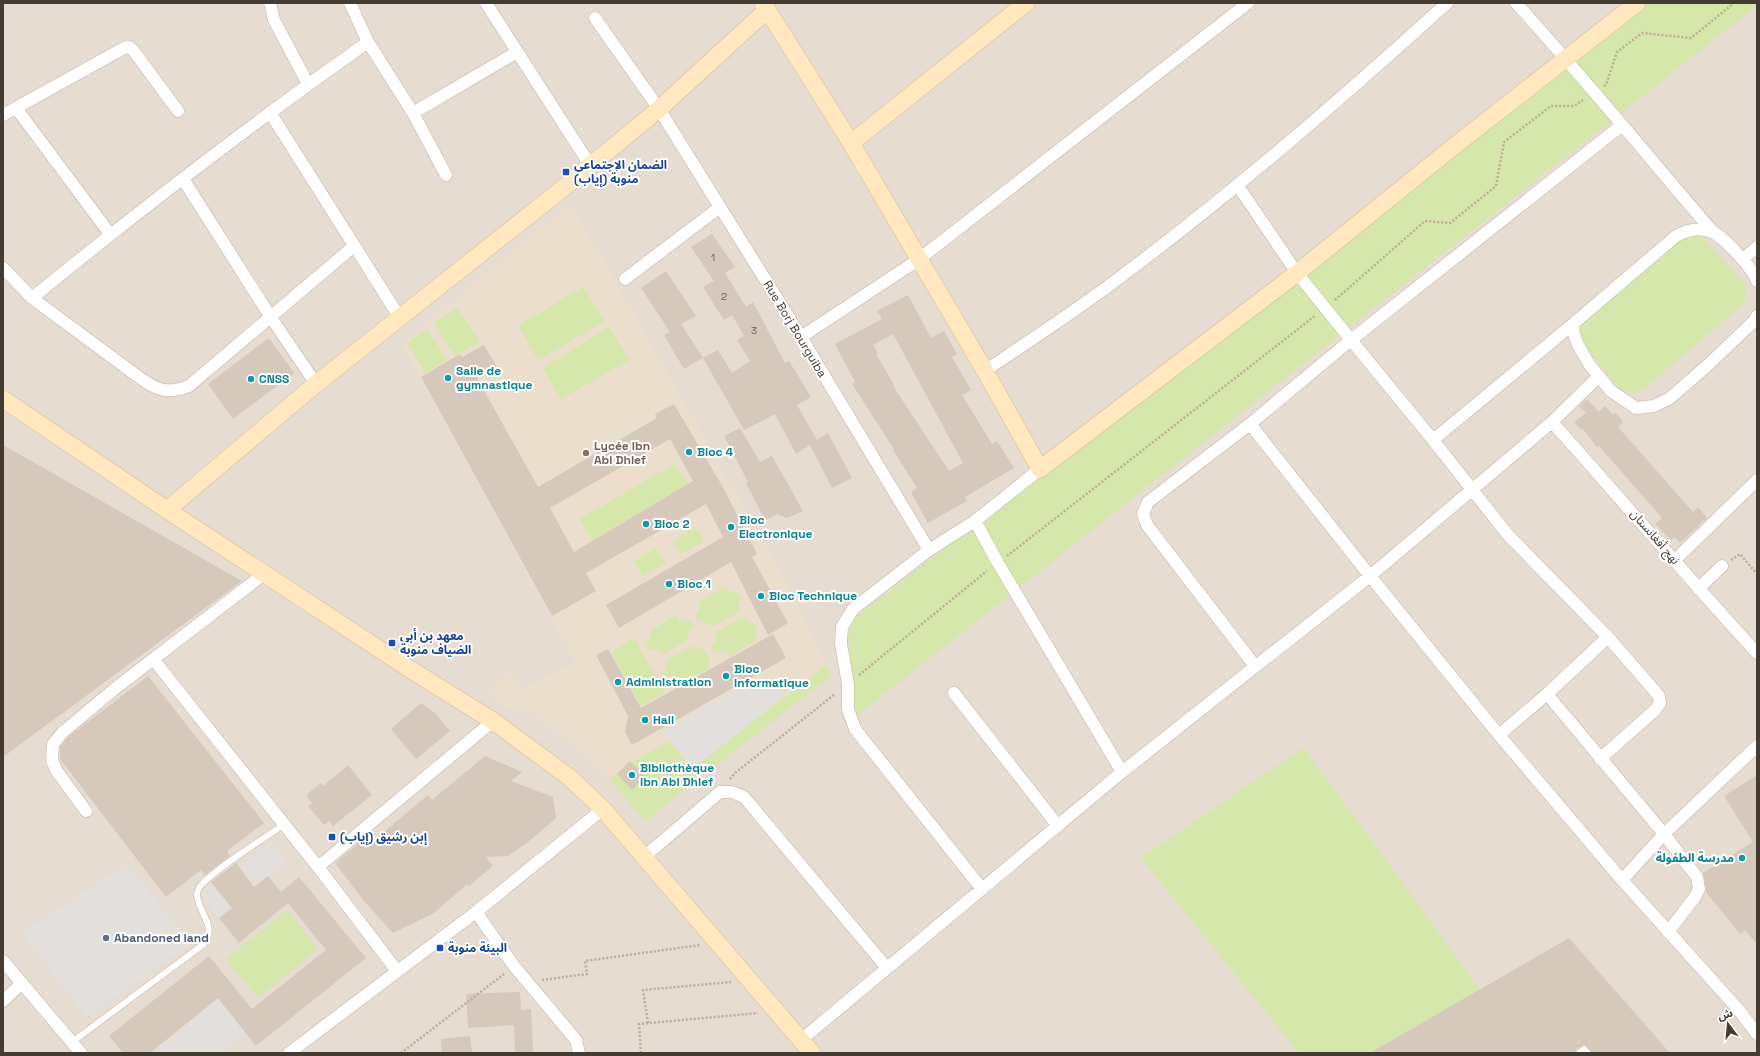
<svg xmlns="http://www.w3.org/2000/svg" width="1760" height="1056" viewBox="0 0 1760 1056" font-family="'Space Grotesk','Noto Sans Arabic',sans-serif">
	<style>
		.residential { fill: #e6dcd1 }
		.education { fill: #ebdecd }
		.green { fill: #d5e7ab }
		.parking { fill: #e2dfdc }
		.building { fill: #d6c8bb; fill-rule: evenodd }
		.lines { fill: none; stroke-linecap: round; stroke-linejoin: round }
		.lane-casing { stroke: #c0b4a9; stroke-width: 7 }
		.street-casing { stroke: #c0b4a9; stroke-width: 13 }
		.secondary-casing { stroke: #d6bb94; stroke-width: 18 }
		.path { stroke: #bfab97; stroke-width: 2.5; stroke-dasharray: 2 2; stroke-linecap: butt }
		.lane { stroke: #fff; stroke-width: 6 }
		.street { stroke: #fff; stroke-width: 12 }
		.secondary { stroke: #ffe7c0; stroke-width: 17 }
		.transit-dot { fill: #1a4fb4; stroke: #fff; stroke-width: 1.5 }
		.culture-dot { fill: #0f9aa8; stroke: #fff; stroke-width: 1.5 }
		.education-dot { fill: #8d6e63; stroke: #fff; stroke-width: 1.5 }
		.service-dot { fill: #5c6f8a; stroke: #fff; stroke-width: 1.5 }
		.labels { text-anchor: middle; stroke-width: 4; stroke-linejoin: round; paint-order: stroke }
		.number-label { font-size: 10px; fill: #685e55 }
		.transit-label { font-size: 12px; font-weight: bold; fill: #164399; stroke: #fff; text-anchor: start }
		.street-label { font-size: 12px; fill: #443b33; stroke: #fff }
		.culture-label { font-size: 12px; font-weight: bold; fill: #0d838f; stroke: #fff; text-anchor: start }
		.education-label { font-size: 12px; font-weight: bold; fill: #785e54; stroke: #fff; text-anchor: start }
		.service-label { font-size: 12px; font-weight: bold; fill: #4e5e75; stroke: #fff; text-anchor: start }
	</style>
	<rect width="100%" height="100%" fill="#f2ebe3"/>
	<path class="residential" d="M3,3H1757V1053H3Z"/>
	<path class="education" d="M571,203L774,561L810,628L831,676L645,821L604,771L525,705L517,715L486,694L511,671L522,690L575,661L401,344Z"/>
	<path class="green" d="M1643,3H1757V6L854,718L848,633L855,618Z
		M1690,234L1701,236L1744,283L1747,295L1742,305L1643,390L1633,393L1620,389L1581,341L1579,330L1584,318L1680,238Z
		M583,287L605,321L538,360L518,326Z
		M457,308L480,342L455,356L434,323Z
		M609,327L629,360L561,399L543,368Z
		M427,329L447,360L425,373L408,343Z
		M674,464L688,484L592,541L580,519Z
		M695,527L704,541L681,554L673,541Z
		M656,548L665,563L643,576L634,561Z
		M724,588L728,591L737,593L741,598L738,606L740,611L712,627C708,622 705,621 699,622L695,616L699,611L700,601Z
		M675,616L680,622L689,620L693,626L689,630L688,639L664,654L656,648L649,651L646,646L652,636L650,631Z
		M741,618L755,624C757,630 755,635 757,640L730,656C725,652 722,650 715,652L710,645L716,642V632Z
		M634,638L665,693L641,706L611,652Z
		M694,645L699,649L703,648L710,659L708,663L709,668L680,684L677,680L673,679L668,681L663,673L667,669V660Z
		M826,665L831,676L645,821L610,779L632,762L670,741L692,769Z
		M1303,748L1365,831L1480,990L1370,1053H1299L1141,858Z
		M287,910L318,949L258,998L226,959Z"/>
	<path class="parking" d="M765,675L784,697L692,769L662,731Z
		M271,842L287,861L254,887L239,867Z
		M126,864L192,943L87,1017L21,933Z
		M213,885L232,908L219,918L201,895Z
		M218,998L246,1033L220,1053H158L155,1049Z"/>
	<path class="building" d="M712,234L735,267L725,273L746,307L753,302L785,363L789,361L811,397L797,405L817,440L828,433L852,478L832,488L810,445L796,454L775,414L744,430L703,358L718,350L732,373L750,361L737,340L744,336L732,315L724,320L703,287L714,281L691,247Z
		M666,271L696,316L681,324L703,358L684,369L664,335L670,332L641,288Z
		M908,295L931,338L944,331L957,354L952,357L971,390L962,395L992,444L997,441L1014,468L965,497L967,501L928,523L911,492L917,488L893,450L894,449L852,384L855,382L835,344L882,319L877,311ZM893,334L963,463L949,471L893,386L894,385L876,354L878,353L873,345Z
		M269,338L294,373L233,419L208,384Z
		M484,345L497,367L477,378L538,487L657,418L655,414L674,404L724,489L757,554L752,557L788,623L768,635L731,562L619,628L606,605L723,537L706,504L586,573L596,591L552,616L421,377L460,354L462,357ZM670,439L693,481L574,552L550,508Z
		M1587,399L1599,412L1605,406L1613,415L1616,413L1623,422L1618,427L1693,512L1698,507L1707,518L1680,543L1674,537L1671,540L1655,524L1662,518L1599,446L1597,447L1583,429L1582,430L1574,422L1586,413L1579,406Z
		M740,428L760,462L772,456L803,511L787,518L777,514L765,520L746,483L748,482L724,436Z
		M3,445L242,581L3,757Z
		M773,634L786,658L632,745L625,732L628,716L596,655L608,649L641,708Z
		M148,676L264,823L227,851L230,856L205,875L201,870L166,897L60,759V747L68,737Z
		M421,703L436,714L450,731L416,759L391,729Z
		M485,756L522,772L511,781L553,797L556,818L528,842L508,856L486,857L493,866L469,886L467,884L434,913L393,933L364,901L335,863L360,842L365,848L428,795L432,800Z
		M630,761L646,777L632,790L617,774Z
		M348,765L372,795L333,826L329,821L324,825L308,806L312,803L306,795L321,783L323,786Z
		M1757,775V944L1745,930L1740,934L1706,892V888L1703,873L1753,842L1724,796Z
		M236,863L254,887L268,876L281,892L299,877L366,958L256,1046L218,998L150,1053H123L109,1036L209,956L252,1009L326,950L288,903L239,943L219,918L232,908L211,882Z
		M1569,938L1670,1053H1592L1587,1046L1584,1045L1576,1049L1575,1053H1370Z
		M520,992L521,1010L531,1009L533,1053H515L514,1025L468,1028L466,994Z
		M470,1036L472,1053H442L441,1039Z"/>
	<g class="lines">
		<g class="lane-casing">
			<path id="lane" d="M72,1042L204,944C217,924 199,915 197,895C197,891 199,887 202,884C223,863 258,843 283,825
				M1579,1053L1584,1049L1588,1053"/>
		</g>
		<g class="street-casing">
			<path id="street" d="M270,3L274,20L308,84
				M350,3L368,42
				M486,3L590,165
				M1516,3C1584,78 1647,155 1713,232
				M595,18L659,109L801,337L929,550
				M16,108L110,234
				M413,113L517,52
				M271,114L400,318
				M3,115L124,48L129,47L133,50L178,111
				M183,179L270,316L316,384
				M1238,186L1297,273L1351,340L1433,440L1508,535L1608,637L1659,696L1660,703L1655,710L1600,759
				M1743,259L1757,247
				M3,268L32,298L140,378C158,391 168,394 189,386L354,246
				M625,279L720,207
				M1757,281C1753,269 1723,236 1712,232C1699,227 1687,230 1676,236L1573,324L1574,334L1578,345L1589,364L1611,391L1636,408L1654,406L1670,398L1709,364L1756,319L1757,316
				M32,298C141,209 253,123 368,42L413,113L446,175
				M801,337L918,260L1248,3
				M985,371C1030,340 1076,311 1119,278C1233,193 1341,99 1447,3
				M1552,422C1621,499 1687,577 1757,653
				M1250,424L1370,576L1499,735L1622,880L1738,1009L1757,1034
				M1433,440L1573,324
				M975,521L998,563L1122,772
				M1675,560L1757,480
				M1698,589L1722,566
				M154,660L318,867L397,971
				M1255,666L1147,525L1143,514L1148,502L1250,424L1351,340L1622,125
				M954,693L1058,826
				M1547,694L1664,834L1697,877L1699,889L1695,897L1668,932
				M1499,735L1547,694L1608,637
				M86,811L56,770L52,760L53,744L63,732L117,687L264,574
				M645,856L720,792H732L744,797L887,968
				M318,867L493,721
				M1622,880L1664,834L1757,746
				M982,889L855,729L848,709V684L841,644L842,627L853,609L929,550L975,521L1040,469
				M476,912L514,966L576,1040L579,1053
				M3,961L81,1053
				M3,1001L22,983
				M801,1040L1122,772L1370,576L1552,422L1599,376
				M289,1053L476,912L603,809"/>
		</g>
		<g class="secondary-casing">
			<path id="secondary" d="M763,3L851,143L985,371L1040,469L1297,273L1453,147L1637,3
				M851,143L1026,3
				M3,399L167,510L408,668L493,721L569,777L603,809L812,1053
				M167,510L316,384L557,193L659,109L767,10"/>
		</g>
		<path class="path" d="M1604,86L1606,85L1617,52L1642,33L1691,38L1734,3
			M1335,300L1425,221L1450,223L1496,186L1504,142L1551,106H1574L1583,100
			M1007,556L1316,315
			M1731,560L1740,554L1757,574
			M859,675L987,571
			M730,779L735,773L835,694
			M542,980L587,974L585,961L700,945
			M648,1023L643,990L731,982
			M401,1053L504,974
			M641,1053L639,1024L758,1013"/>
		<use href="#lane" class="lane"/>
		<use href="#street" class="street"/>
		<use href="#secondary" class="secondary"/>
	</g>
	<g class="transit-dot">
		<rect x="562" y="168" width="8" height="8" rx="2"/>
		<rect x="388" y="639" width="8" height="8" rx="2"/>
		<rect x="328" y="833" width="8" height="8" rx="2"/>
		<rect x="436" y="944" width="8" height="8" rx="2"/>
	</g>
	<g class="culture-dot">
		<circle cx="448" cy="378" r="4"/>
		<circle cx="251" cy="379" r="4"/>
		<circle cx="689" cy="452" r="4"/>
		<circle cx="646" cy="524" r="4"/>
		<circle cx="731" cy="527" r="4"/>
		<circle cx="669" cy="584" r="4"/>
		<circle cx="761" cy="596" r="4"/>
		<circle cx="726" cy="676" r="4"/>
		<circle cx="618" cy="682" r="4"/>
		<circle cx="645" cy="720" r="4"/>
		<circle cx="632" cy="775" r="4"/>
		<circle cx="1742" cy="858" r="4"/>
	</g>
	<circle class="education-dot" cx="586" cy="453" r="4"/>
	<circle class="service-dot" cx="106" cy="938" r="4"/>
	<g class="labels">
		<g class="number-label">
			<text x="713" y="261">1</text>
			<text x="724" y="300">2</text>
			<text x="754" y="334">3</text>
		</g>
		<g class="transit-label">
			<text x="574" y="169">الضمان الإجتماعي<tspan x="574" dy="14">منوبة (إياب)</tspan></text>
			<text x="400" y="640">معهد بن أبي<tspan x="400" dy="14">الضياف منوبة</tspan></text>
			<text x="340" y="841">إبن رشيق (إياب)</text>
			<text x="448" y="952">البيئة منوبة</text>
		</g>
		<g class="street-label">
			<text transform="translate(795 329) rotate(59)" y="4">Rue Borj Bourguiba</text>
			<text transform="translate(1655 537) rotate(49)" y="4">نهج أفغانستان</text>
		</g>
		<g class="culture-label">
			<text x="456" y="375">Salle de<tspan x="456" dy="14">gymnastique</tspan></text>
			<text x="259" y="383">CNSS</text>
			<text x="697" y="456">Bloc 4</text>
			<text x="739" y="524">Bloc<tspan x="739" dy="14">Electronique</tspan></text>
			<text x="654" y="528">Bloc 2</text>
			<text x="677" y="588">Bloc 1</text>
			<text x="769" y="600">Bloc Technique</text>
			<text x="734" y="673">Bloc<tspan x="734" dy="14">Informatique</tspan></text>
			<text x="626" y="686">Administration</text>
			<text x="653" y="724">Hall</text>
			<text x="640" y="772">Bibliothèque<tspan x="640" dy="14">Ibn Abi Dhief</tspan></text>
			<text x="1734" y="862" text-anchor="end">مدرسة الطفولة</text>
		</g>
		<g class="education-label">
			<text x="594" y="450">Lycée Ibn<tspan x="594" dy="14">Abi Dhief</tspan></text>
		</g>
		<g class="service-label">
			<text x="114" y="942">Abandoned land</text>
		</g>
	</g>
	<rect width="1760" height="1056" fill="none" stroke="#443b33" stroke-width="8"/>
	<g transform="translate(1728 1024) rotate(344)" stroke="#ffffff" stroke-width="3" paint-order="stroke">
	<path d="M0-3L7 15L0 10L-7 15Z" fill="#443b33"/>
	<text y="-6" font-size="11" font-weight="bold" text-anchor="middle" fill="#443b33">ش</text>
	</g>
</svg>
